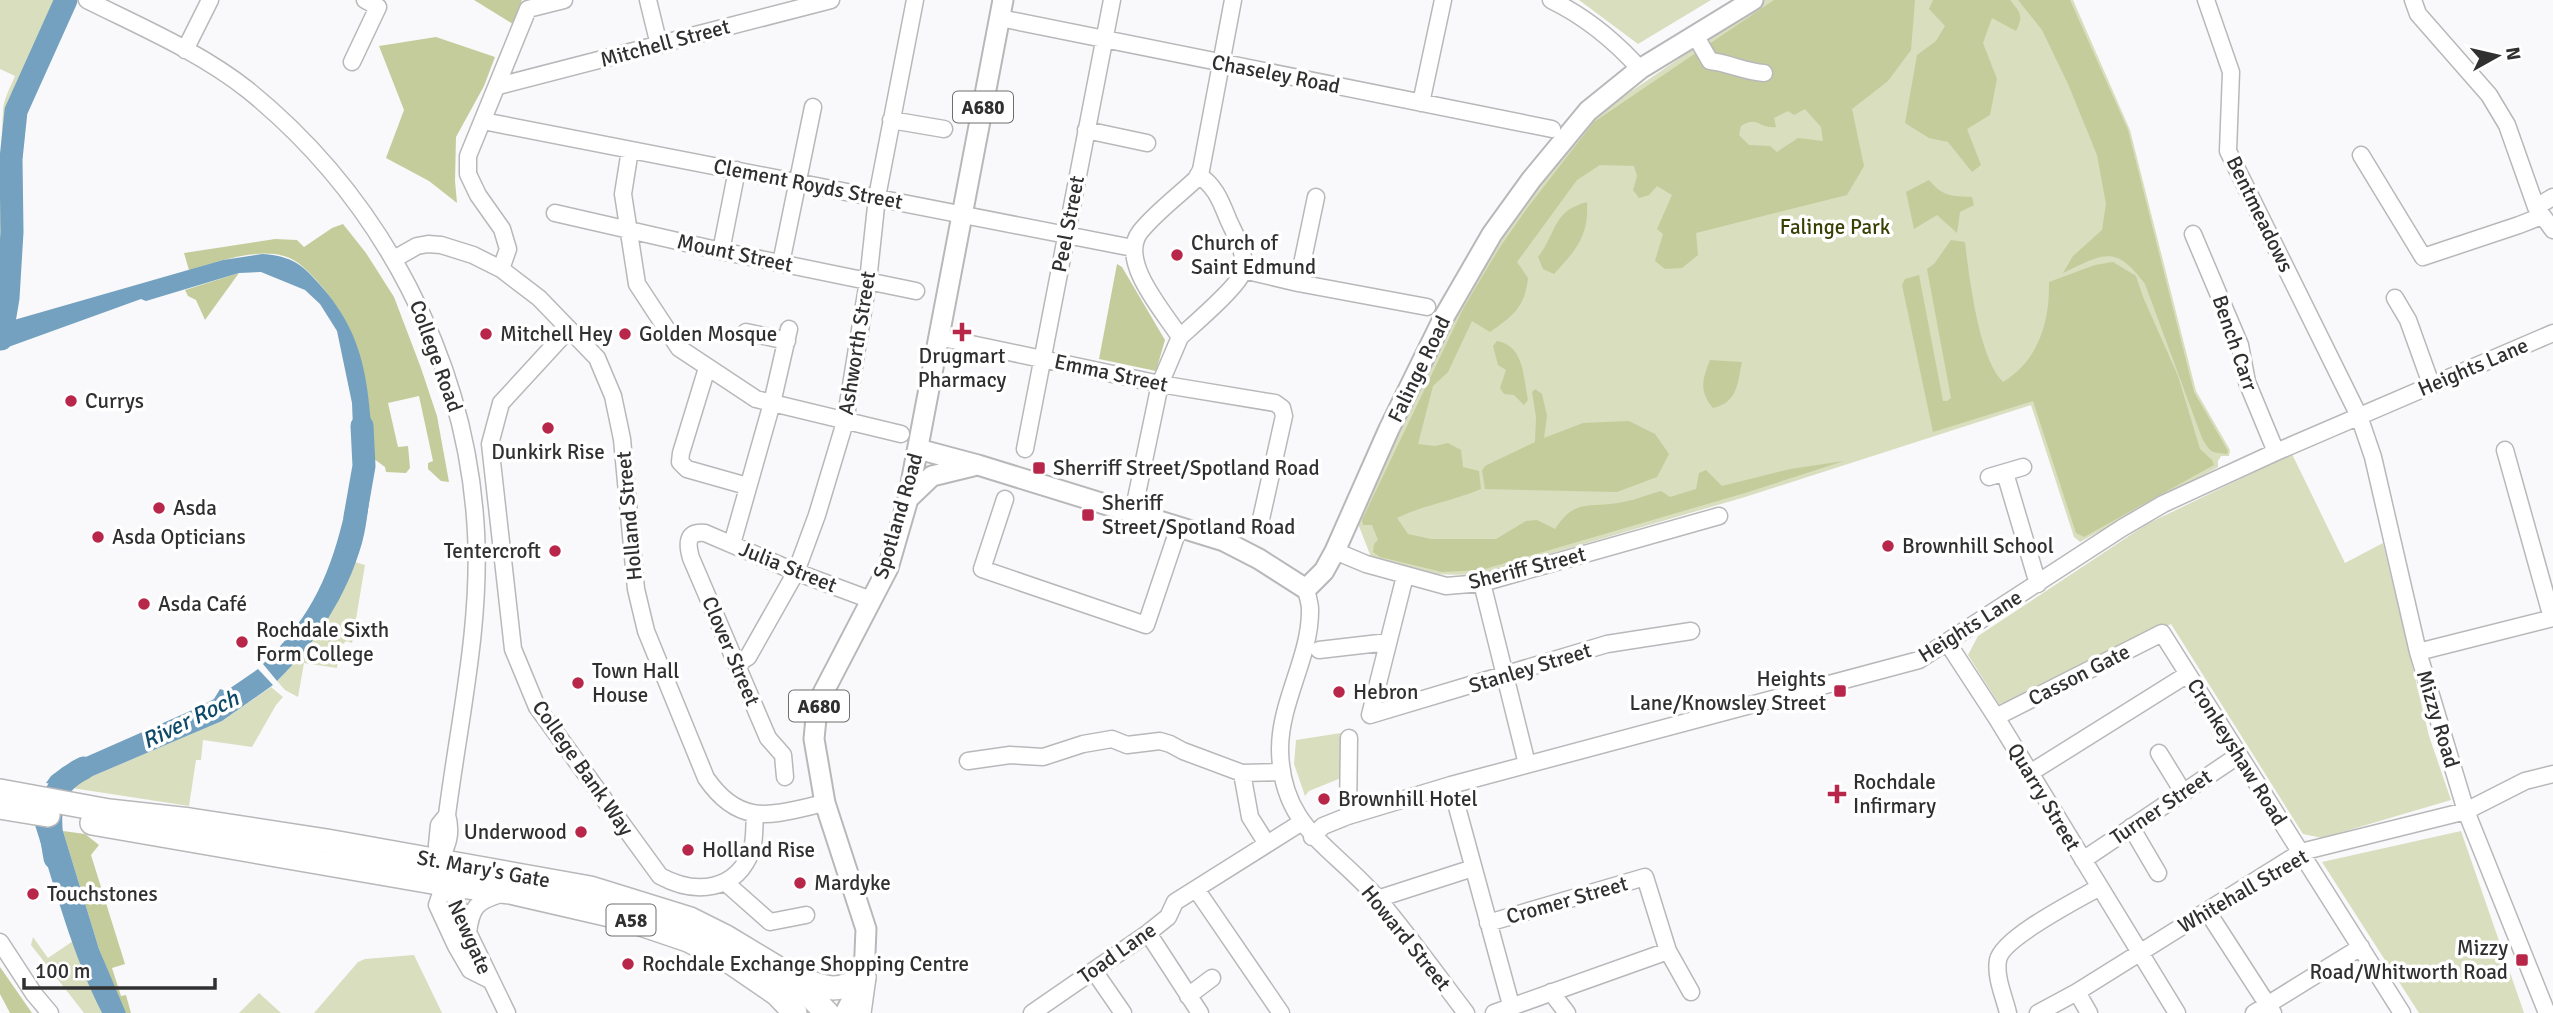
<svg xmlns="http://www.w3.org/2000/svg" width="2553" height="1013" viewBox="0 0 2553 1013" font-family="Signika,sans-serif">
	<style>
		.green { fill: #d8debe }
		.forest { fill: #c4cc9b; fill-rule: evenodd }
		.water { fill: #73a1bf }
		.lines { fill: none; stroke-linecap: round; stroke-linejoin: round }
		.river { stroke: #73a1bf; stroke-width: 23 }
		.minor-casing { stroke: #b8b8ba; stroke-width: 19 }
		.major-casing { stroke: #b8b8ba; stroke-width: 23 }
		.highway-casing { stroke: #b8b8ba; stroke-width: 26 }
		.minor { stroke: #fff; stroke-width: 16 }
		.major { stroke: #fff; stroke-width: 19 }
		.highway { stroke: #fff; stroke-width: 23 }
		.poi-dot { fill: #b82749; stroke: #fff; stroke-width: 2.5 }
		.labels { text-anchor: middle; stroke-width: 7; stroke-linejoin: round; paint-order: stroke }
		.shield { fill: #fff; stroke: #6e6e6f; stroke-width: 2 }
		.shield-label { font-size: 19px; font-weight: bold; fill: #303031 }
		.street-label { font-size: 21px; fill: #303031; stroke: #fff }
		.park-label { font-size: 21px; fill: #3a4004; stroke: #fff }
		.poi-label { font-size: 21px; fill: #303031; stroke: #fff; text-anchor: start }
		.water-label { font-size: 23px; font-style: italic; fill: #0d4968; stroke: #fff }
	</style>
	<rect width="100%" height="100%" fill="#f9f9fb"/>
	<path class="green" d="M0,0H56L10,106L3,144L0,263C0,212 0,161 3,111C3,100 11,86 15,76L0,69Z
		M1579,0H1711L1638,44Z
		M1765,0H2073L2130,130L2196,391L2230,450L2229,456H2221L2218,461V467L2080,542L2074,537L2031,405L1745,497L1481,574C1444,576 1405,575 1371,557L1357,521L1460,307L1495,245L1523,205L1592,118Z
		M2292,454L2345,563L2383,543L2429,736L2451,800L2322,838L2303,834L2171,624L2012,702L1999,704L1968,655L1978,636L2147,524Z
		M355,562L365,565L352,643L346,641L340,647L337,668L304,663L298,697L285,690L277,681C308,651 339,603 355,562Z
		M271,687L283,697L276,705L252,747L203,740L201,760H196L189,806L72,788L81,781L222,721Z
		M1341,733V778L1309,791L1305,796L1294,764L1296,740Z
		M2461,831L2524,1013H2419L2322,862Z
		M33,937L48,958L73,941L102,1013H84L31,945Z
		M414,955L442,1013H314L358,962L365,959Z
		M259,993L281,1013H239Z"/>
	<path class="forest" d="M474,0H522L513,24Z
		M1774,0H1915L1911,50L1888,81L1852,109L1864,166L1847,195L1696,233L1698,255L1682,268L1665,269L1655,261L1663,234L1657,229L1672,195L1657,186L1649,195L1639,198L1633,190L1637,176L1634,166L1600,165L1577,180L1517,262L1528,278C1525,307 1513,316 1490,332L1472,321L1448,372L1433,386L1418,444L1435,446L1448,443L1461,450L1463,467L1479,471L1481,489C1453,501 1423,505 1397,518L1408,534L1431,539H1496L1526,521L1537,520L1555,529C1575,499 1586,508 1618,503C1632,501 1647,495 1661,491L1670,497L1696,489L1699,473L1706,470L1722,486L1790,469L1844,461L1745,493L1481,570L1442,572L1380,557L1373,552L1374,544L1378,540L1372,525H1363L1362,520L1464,307L1500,247L1528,207L1594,122ZM1805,109L1821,127L1823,141L1798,138L1777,152L1770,146L1749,145L1739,135L1741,126C1757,115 1759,129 1776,127L1774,118L1788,111L1794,115Z
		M1933,0H2010C2020,12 2024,16 2016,31L1992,18L1983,43L1997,79L1990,115L1967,129L1981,165L1972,172L1948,142L1929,138L1905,123L1917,55L1936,41L1945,26L1929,9Z
		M2018,0H2070L2128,130L2194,392L2228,451L2227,454C2210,452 2211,453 2202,438L2145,284C2115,244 2104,254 2063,273L2073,256L2102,230L2106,204L2097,155L2068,84L2042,30Z
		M436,37L495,57L484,86L456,137L455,181L457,203L429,181L386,158L404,110L379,46Z
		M1929,180C1943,197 1952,196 1972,197L1974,205L1960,212L1957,233L1937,215L1914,229L1906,192Z
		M1587,202C1589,236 1576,250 1554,274L1543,269L1538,257C1557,233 1552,211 1587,202Z
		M343,224L366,253L394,297L421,368L437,416L449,482L441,481L428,469V463L433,461L419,396L388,403L398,447L408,446L410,468L406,473L386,472L385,467L374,459C367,388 368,339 318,282C309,272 298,260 284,256C255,248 217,262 189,270L184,253L275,239L297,240L304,247L332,228Z
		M1951,240L1965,242C1969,277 1979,359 2003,382C2038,361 2050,322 2049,282L2095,265L2113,262L2136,276L2143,297L2178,376L2200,449L2212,460L2214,465L2084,537L2076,533L2033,401L1933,432L1902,285L1905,279L1919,275L1943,401H1947L1951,398L1927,269L1934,264Z
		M1117,264L1122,267L1165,340L1156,371L1099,359Z
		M239,273L205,320L196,300L188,296L185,290Z
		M1497,341C1525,346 1523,378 1528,400L1524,405L1514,395L1504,394L1500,388L1506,370L1498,365L1493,346Z
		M1710,360L1742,362C1737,384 1738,402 1713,408C1699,391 1702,380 1710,360Z
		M1535,389L1542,394L1547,416L1544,438L1583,423L1629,421L1655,434L1669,454L1657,477L1617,492L1485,489L1482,471L1485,466L1535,442L1536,417L1532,392Z
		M63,831L85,834L99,845L91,855L125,964L112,968L121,996L126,995L131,1013H126L122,1006L99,949Z
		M0,967L32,1013H10L0,994Z"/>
	<path class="water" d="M262,254C292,256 302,264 321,286C369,340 368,391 374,459L354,452L352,403L337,331L320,304L305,290L261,272L239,273L146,301L141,299L0,350V324L223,260Z
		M350,488L371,489C368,506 367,525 362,543C347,596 316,643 277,681L263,664C318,611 335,562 350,488Z
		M258,669L273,685L222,721L81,781L72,788L46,783L51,776L63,767L197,708L214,699L220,689L226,691Z
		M35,825L63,831L99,949L126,1013H102C72,954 55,888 35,825Z"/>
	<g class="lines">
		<path class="river" d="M1,339L8,298L12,232L11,159L16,111L66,0
			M355,517L364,466L362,426
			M55,858C48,820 44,787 84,768"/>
		<g class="minor-casing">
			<path id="minor" d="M87,0C141,27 200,52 248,90C381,198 467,360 476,532C481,627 459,721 447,815C452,833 448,844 440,860
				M648,0L659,45
				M1551,0C1586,17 1614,40 1640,69
				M2206,0L2231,72L2228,151L2359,416L2373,457L2418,652L2466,811L2547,1013
				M2413,0L2418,14L2489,95L2507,125L2536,207L2553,230
				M1000,18L1552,129
				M1695,35L1710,61C1729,63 1745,72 1764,73
				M185,50L210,0
				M352,62L378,7L365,0
				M498,86L831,0
				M1421,103L1443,0
				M891,120L944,129
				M483,121L1133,248
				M1086,130L1147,143
				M630,150L623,194L637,284L679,348L756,399L901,434
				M2361,155L2423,257L2519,225L2542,216
				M1198,175C1215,185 1221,202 1228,219C1234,233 1247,254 1243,271C1240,285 1193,325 1180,337C1164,312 1118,261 1140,232C1155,213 1178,196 1196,179L1201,170L1233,0
				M2536,207L2553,197
				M555,213L721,251L916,291
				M2193,234L2240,345L2247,382L2276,452
				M721,251L737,170
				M394,259L417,246L428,244L441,245L473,255L501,269L539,298L597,358L613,396L622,439L636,589L646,631L706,778C741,829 774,814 825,803
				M781,263L813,107
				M501,269L508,249L502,229L478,195L468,174V156L528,9L564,0
				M1243,270L1298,283L1427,307
				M1298,283L1316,197
				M2395,298L2408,320L2431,384
				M569,329L501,403L490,444L513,649L537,707L660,876C695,895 737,892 752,849C755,838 754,826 755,815
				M746,332L787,341
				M938,337L1160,384L1275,403L1282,408L1284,416L1261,519
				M707,368L681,453L680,462L687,469L747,486
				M1025,449L1112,0
				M2505,450L2552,618
				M2005,473L2038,584
				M1989,477L2023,467
				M1005,499L982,569L1146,625L1179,527
				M1133,513L1160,384L1180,337
				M732,544L772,403L789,329
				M1335,551L1366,564L1446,586L1482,583L1719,516
				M1405,576L1370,715L1607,644L1691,631
				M1482,583L1527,764
				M1306,589C1307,595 1310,603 1310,609C1311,656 1280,701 1280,749C1281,829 1334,847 1378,899C1409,936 1437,975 1466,1013
				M1947,642L1996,717L2177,1013
				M1319,650L1388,642
				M2418,652L2553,618
				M737,664L748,657L796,572L817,515L845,422L868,281L877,197L915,0
				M1996,717L2162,633L2402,1013
				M2159,753L2183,792
				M968,761L1010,755L1043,757L1083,744L1112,739L1127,745L1160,741L1170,744L1183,751L1242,773L1282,772
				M1242,773L1250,817L1267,844
				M2030,773L2188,674
				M785,777L783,755L768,738L691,558C687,544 686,531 705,533L796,572L871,600
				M1451,785L1511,1005
				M447,815L439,825L437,845L444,884L455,898L462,920L507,1013
				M1348,816L1349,738
				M2131,827L2158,873
				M1312,837L1323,826L1348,816L1451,785L1919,660L2122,528L2163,504L2276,452L2553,333
				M2083,860L2239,755
				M726,883L770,922L806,915
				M444,884L437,905L456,946L470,970L488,979
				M1196,889L1281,1013
				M1377,899L1473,868
				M2207,911L2273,1013
				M1488,923L1645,877L1668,951L1691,992
				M468,933C471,907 477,901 501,894
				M1148,933L1200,1013
				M0,942L34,994L50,1013
				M1094,971L1123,1013
				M1551,992L1567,1013
				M2077,992L2089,1013
				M1188,996L1212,978
				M1032,1013L1148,933L1168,917L1175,902L1302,822
				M1494,1013L1668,951
				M2008,1013C2004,996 1995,977 1998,960C2002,938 2077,900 2098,888
				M2038,1013L2077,992L2301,852L2466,811L2525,781L2553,774
				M2254,1013L2361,947"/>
		</g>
		<g class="major-casing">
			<path id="major" d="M918,449L978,465L1224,541L1259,559L1306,589L1324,571L1335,551L1389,429L1444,317L1492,234L1531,180L1588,111L1640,69L1753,0
				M909,498L932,476L973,466
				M845,1013L864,977L866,929L825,803L814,739L816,718L822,695L888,568L908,499L1003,0"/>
		</g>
		<g class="highway-casing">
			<g id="highway">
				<path id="s1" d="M0,791L109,811L190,820L327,841L590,888L690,919L726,937L789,975L827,1013"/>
				<path d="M0,807L48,815"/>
				<path d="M92,823L444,884L510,892L623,918L688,940L729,961L777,994L795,1013"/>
				<path d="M795,977C826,988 834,995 864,977"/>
				<path d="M859,1013L864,977"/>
			</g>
		</g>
		<use href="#minor" class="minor"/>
		<use href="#major" class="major"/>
		<use href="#highway" class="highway"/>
	</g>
	<g class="poi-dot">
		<circle cx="1177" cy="255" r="7"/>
		<path d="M958.5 321.5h7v7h7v7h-7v7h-7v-7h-7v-7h7z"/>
		<circle cx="486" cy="334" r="7"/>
		<circle cx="625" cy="334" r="7"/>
		<circle cx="71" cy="401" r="7"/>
		<circle cx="548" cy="428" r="7"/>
		<rect x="1032" y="461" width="14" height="14" rx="3.5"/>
		<circle cx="159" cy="508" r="7"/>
		<rect x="1081" y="508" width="14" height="14" rx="3.5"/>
		<circle cx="98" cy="537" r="7"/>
		<circle cx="1888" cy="546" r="7"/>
		<circle cx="555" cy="551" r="7"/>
		<circle cx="144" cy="604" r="7"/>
		<circle cx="242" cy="642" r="7"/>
		<circle cx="578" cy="683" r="7"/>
		<rect x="1833" y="684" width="14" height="14" rx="3.5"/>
		<circle cx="1339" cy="692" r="7"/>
		<path d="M1833.5 783.5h7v7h7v7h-7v7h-7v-7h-7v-7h7z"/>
		<circle cx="1324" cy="799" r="7"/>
		<circle cx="581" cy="832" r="7"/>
		<circle cx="688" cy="850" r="7"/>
		<circle cx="800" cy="883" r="7"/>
		<circle cx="33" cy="894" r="7"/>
		<rect x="2515" y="953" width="14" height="14" rx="3.5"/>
		<circle cx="628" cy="964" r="7"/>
	</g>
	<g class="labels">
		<g class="shield">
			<rect x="953" y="91.5" width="60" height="31" rx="5"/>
			<rect x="789" y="690.5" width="60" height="31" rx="5"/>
			<rect x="606.5" y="904.5" width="49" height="31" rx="5"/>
		</g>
		<g class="shield-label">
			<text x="983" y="114">A680</text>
			<text x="819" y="713">A680</text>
			<text x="631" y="927">A58</text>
		</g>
		<g class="street-label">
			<text transform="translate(665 43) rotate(-15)" y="7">Mitchell Street</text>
			<text transform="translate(1276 74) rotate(11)" y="7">Chaseley Road</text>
			<text transform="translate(808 184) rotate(11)" y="7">Clement Royds Street</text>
			<text transform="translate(2260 214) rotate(64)" y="7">Bentmeadows</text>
			<text transform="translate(1068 224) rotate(-79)" y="7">Peel Street</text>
			<text transform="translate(735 253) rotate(12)" y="7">Mount Street</text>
			<text transform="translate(857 343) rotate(-81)" y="7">Ashworth Street</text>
			<text transform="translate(2235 343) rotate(71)" y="7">Bench Carr</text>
			<text transform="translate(436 356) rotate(70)" y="7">College Road</text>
			<text transform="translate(2473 367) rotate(-23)" y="7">Heights Lane</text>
			<text transform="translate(1419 369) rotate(-64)" y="7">Falinge Road</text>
			<text transform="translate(1111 373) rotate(12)" y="7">Emma Street</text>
			<text transform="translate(629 516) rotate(-95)" y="7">Holland Street</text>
			<text transform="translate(898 516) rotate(-74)" y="7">Spotland Road</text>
			<text transform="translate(788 567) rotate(22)" y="7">Julia Street</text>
			<text transform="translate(1527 568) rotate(-14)" y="7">Sheriff Street</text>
			<text transform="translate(1970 626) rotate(-32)" y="7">Heights Lane</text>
			<text transform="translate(731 651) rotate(67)" y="7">Clover Street</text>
			<text transform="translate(1530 668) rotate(-17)" y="7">Stanley Street</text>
			<text transform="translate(2079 675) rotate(-27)" y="7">Casson Gate</text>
			<text transform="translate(2438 719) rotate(73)" y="7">Mizzy Road</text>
			<text transform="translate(2237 752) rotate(58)" y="7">Cronkeyshaw Road</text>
			<text transform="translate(583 768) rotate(55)" y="7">College Bank Way</text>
			<text transform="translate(2044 797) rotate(59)" y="7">Quarry Street</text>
			<text transform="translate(2161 807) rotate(-34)" y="7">Turner Street</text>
			<text dy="7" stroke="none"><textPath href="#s1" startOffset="490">St. Mary's Gate</textPath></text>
			<text transform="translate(2243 891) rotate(-30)" y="7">Whitehall Street</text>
			<text transform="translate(1567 900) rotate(-16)" y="7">Cromer Street</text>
			<text transform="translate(470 937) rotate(66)" y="7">Newgate</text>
			<text transform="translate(1406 938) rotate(51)" y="7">Howard Street</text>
			<text transform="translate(1117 953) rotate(-35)" y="7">Toad Lane</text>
		</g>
		<g class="park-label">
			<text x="1835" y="234">Falinge Park</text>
		</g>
		<g class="poi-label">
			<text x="1191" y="250">Church of<tspan x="1191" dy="24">Saint Edmund</tspan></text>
			<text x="500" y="341">Mitchell Hey</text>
			<text x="639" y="341">Golden Mosque</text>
			<text x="962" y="363" text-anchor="middle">Drugmart<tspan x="962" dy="24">Pharmacy</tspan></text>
			<text x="85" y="408">Currys</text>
			<text x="548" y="459" text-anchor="middle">Dunkirk Rise</text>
			<text x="1053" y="475">Sherriff Street/Spotland Road</text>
			<text x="1102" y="510">Sheriff<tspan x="1102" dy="24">Street/Spotland Road</tspan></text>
			<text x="173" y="515">Asda</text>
			<text x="112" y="544">Asda Opticians</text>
			<text x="1902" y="553">Brownhill School</text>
			<text x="541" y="558" text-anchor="end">Tentercroft</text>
			<text x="158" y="611">Asda Café</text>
			<text x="256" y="637">Rochdale Sixth<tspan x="256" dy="24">Form College</tspan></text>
			<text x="592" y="678">Town Hall<tspan x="592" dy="24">House</tspan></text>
			<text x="1826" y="686" text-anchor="end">Heights<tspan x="1826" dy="24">Lane/Knowsley Street</tspan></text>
			<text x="1353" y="699">Hebron</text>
			<text x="1853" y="789">Rochdale<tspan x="1853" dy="24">Infirmary</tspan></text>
			<text x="1338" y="806">Brownhill Hotel</text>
			<text x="567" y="839" text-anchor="end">Underwood</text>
			<text x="702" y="857">Holland Rise</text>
			<text x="814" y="890">Mardyke</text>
			<text x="47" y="901">Touchstones</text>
			<text x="2508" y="955" text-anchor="end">Mizzy<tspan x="2508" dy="24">Road/Whitworth Road</tspan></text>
			<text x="642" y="971">Rochdale Exchange Shopping Centre</text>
		</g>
		<g class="water-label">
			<text transform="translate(190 719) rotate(-26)" y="8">River Roch</text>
		</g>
	</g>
	<g transform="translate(2497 56) rotate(82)" stroke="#ffffff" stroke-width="5" paint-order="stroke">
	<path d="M0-5L12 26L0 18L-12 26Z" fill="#303031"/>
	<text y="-10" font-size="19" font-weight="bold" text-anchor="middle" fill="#303031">N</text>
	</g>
	<path d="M24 978v10h191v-10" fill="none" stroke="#303031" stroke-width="3.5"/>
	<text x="35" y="978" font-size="21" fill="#303031" stroke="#ffffff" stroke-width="5" paint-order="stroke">100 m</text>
</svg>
